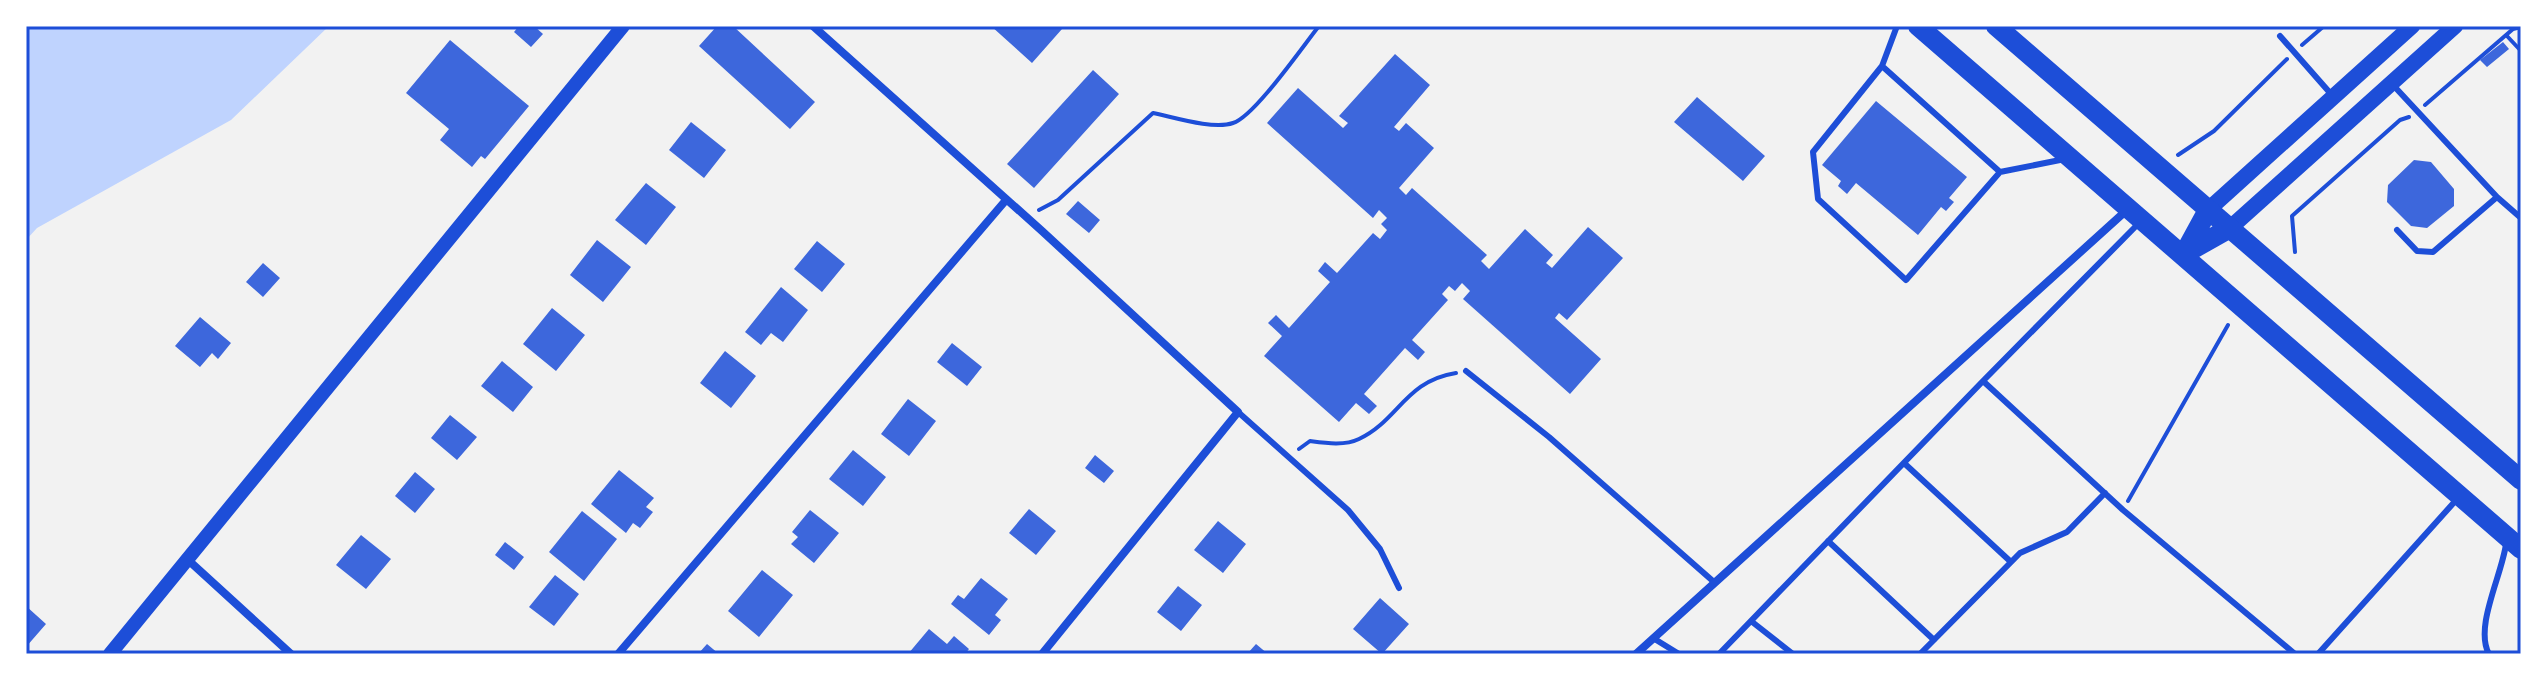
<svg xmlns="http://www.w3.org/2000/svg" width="2547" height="680" viewBox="0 0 2547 680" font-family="Spectral,serif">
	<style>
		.water { fill: #bfd3fe }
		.building { fill: #3d67dc }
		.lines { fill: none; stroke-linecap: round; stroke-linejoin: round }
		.path { stroke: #1d4ed8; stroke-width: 4 }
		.service { stroke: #1d4ed8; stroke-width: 6 }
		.minor { stroke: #1d4ed8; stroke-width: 8 }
		.tertiary { stroke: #1d4ed8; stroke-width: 14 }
		.secondary { stroke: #1d4ed8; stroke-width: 16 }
		.primary { stroke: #1d4ed8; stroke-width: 20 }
		.neatline { fill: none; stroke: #1d4ed8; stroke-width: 3 }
	</style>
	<rect width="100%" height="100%" fill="#f2f2f2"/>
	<path class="water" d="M26,26H329L231,120L37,228L26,240Z"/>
	<path class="building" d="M519,26H534L543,34L531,47L514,32Z
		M717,26H733L815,102L790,129L699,46Z
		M991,26H1059L1062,29L1032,63Z
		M450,40L529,106L485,159L481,156L472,167L440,140L449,129L406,93Z
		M2503,42L2509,49L2487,67L2480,60Z
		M1395,54L1430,85L1394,127L1399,131L1406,123L1434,148L1399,188L1406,195L1412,188L1487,255L1481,261L1489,269L1525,229L1553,255L1546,263L1552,268L1588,227L1623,258L1567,320L1559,313L1555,318L1601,359L1570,394L1463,299L1470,291L1462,283L1455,291L1449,286L1442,294L1448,300L1412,340L1425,352L1418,360L1405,348L1364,394L1377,406L1369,414L1356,403L1339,422L1264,356L1282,336L1268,323L1276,315L1289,328L1330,282L1318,271L1325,262L1337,273L1373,233L1380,239L1387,230L1381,224L1387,218L1379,210L1373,218L1267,123L1298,88L1343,128L1348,123L1339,116Z
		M1093,70L1119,94L1034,188L1007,164Z
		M1697,97L1765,156L1743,181L1674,122Z
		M1876,101L1967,177L1949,198L1954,202L1946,211L1941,207L1918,235L1856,183L1847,194L1838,186L1841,181L1822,165Z
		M691,122L726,150L704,178L669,150Z
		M2414,160L2431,162L2454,189V206L2427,228L2411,226L2387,202L2388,185Z
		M646,183L676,207L646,245L615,220Z
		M1078,201L1100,220L1089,233L1066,214Z
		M597,240L631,267L603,302L570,275Z
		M817,241L845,264L822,292L794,269Z
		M263,263L280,278L263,297L246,282Z
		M781,287L808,310L783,342L771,333L761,345L745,332Z
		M552,308L585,335L556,371L523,344Z
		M200,317L231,343L218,359L212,353L200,367L175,346Z
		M952,343L982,367L967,386L937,362Z
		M725,351L756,376L731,408L700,383Z
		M502,361L533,387L513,412L481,386Z
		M908,399L936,421L909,456L881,434Z
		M450,415L477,437L457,460L431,438Z
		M853,450L886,477L863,506L829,479Z
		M1095,455L1114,471L1104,483L1085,468Z
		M619,470L654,498L646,507L653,512L640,528L633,523L626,533L591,504Z
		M415,472L435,489L415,513L395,496Z
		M1029,509L1056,531L1036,555L1009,533Z
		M810,510L839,533L814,563L791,544L798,537L792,532Z
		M582,511L617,539L584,581L549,552Z
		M1218,521L1246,544L1223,573L1194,550Z
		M361,535L391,559L366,589L336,565Z
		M505,542L524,557L514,570L495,555Z
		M762,570L793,595L759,637L728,611Z
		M555,575L579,594L554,626L529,607Z
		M981,578L1008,599L995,615L1001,620L989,635L951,604L958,595L964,599Z
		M1178,586L1202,605L1181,631L1157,612Z
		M1380,598L1409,624L1382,654L1353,629Z
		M26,606L46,624L26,647Z
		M929,629L947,644L954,636L969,649L965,654H908Z
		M707,644L719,654H698Z
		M1256,644L1268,654H1247Z"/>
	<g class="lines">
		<path class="path" d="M2511,26L2513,29L2521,27
			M2507,36L2521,51
			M2302,45L2324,26
			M2425,105L2513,29
			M2178,155L2214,131L2287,59
			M1039,210L1058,200L1153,113C1173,117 1213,130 1233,123C1254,117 1303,46 1319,26
			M2295,252L2292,216L2400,120L2409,117
			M1299,449L1310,441C1325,443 1345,446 1359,439C1399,420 1405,381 1456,373
			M2128,501L2228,325"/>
		<path class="service" d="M1897,26L1882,66L2000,172L2065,159
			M2280,36L2331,94
			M1882,66L1813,152L1818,199L1906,280L2000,172
			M2393,85L2497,197L2521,218
			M2139,223L1983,381L2123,510L2295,654
			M2397,230L2417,251L2433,252L2497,197
			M1466,371L1549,437L1714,582
			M1238,412L1348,510L1380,549L1399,588
			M1904,463L2011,562
			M1828,541L1934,640
			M1751,621L1793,654
			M1653,638L1679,654
			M1719,654L1983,381
			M1920,654L2020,553L2067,532L2105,493
			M2318,654L2458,498
			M2489,654C2474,627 2502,575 2506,544"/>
		<path class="minor" d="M813,26L1042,231L1238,412L1042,654
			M187,559L291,654
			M618,654L1006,200
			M1636,654L2128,209"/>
		<path class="tertiary" d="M110,654L623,26"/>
		<path class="secondary" d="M2208,210L2412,26
			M2230,228L2455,26"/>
		<path class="primary" d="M1918,26L2521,549
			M1996,26L2521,480
			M2184,254L2230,228
			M2184,254L2208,210"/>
	</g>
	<rect width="2547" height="680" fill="none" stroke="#ffffff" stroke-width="56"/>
	<rect x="28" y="28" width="2491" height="624" class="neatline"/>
</svg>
